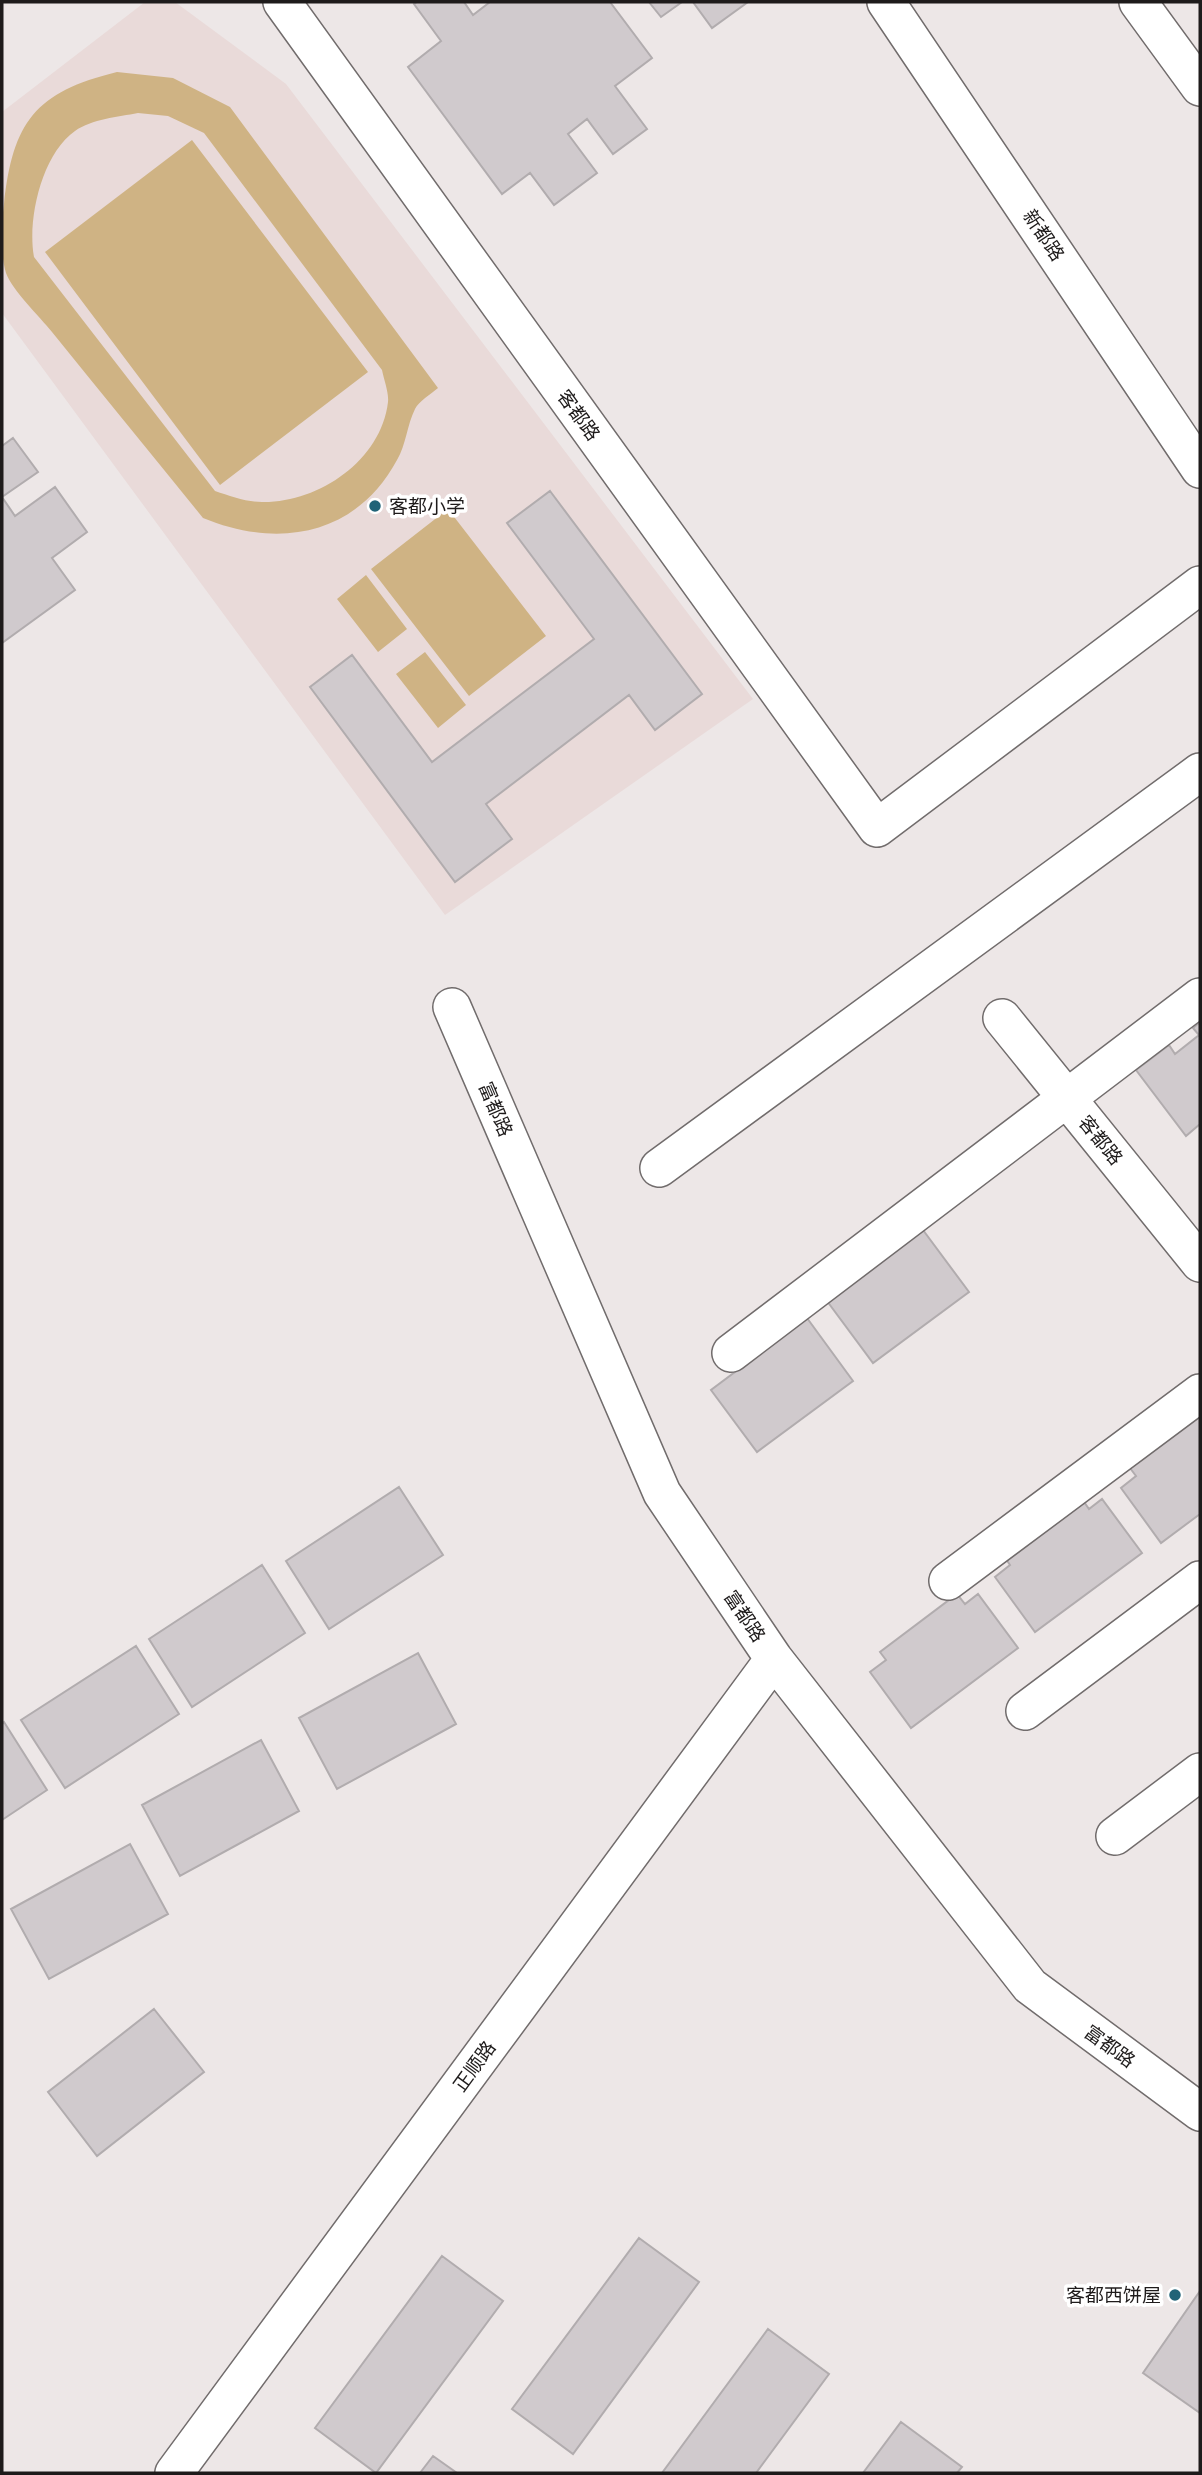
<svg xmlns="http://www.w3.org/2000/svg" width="1202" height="2475" viewBox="0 0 1202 2475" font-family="Barlow,'Noto Sans SC',sans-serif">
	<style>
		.built { fill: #e9dad9 }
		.garden { fill: #cfb384; fill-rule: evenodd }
		.building { fill: #d0cacd; stroke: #b1acae; stroke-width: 2 }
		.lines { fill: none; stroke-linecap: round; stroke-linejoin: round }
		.minor-casing { stroke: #716c6c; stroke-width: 40 }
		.minor { stroke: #fff; stroke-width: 37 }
		.poi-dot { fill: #216377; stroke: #fff; stroke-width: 2.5 }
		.labels { text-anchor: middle; stroke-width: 7; stroke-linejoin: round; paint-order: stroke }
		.street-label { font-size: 19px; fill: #1e1b1b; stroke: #fff }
		.poi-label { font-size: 19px; fill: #1e1b1b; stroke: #fff; text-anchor: start }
	</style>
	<rect width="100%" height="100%" fill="#ede7e7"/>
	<path class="built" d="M145,2H175L286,84L753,699L445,915L2,313V112Z"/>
	<path class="garden" d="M117,72L173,78L230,107L438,388C431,394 419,401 415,409C407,425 406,445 397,460C356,536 278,549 203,518C153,456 102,394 52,332C40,317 12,290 6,273C0,253 1,226 4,204C13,122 35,92 117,72ZM138,113L168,116L204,133L382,370C384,380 389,393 388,402C381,461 318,503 262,502C246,502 230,496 215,491L34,257C27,219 42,154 75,131C92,119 118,117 138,113Z
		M192,140L368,372L220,485L45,252Z
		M448,509L546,636L469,696L371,569Z
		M366,575L407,629L378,652L337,599Z
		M425,652L466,705L438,728L396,674Z"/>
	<path class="building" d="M417,2H464L473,15L490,2H610L652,58L615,86L647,129L613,154L587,119L568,134L597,173L554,205L530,173L502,194L408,67L441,41L414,4Z
		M649,2H682L661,17Z
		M693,2H748L712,28Z
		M13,438L38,472L2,497L15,516L55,487L87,532L52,558L75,590L2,643V446Z
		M550,491L702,694L655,730L629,695L486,804L512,839L455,882L310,687L352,655L432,762L594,639L507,523Z
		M1200,1022V1124L1186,1136L1136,1070L1169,1045L1175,1054L1199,1035L1193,1028Z
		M923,1230L969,1292L873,1363L827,1301Z
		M807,1318L853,1381L757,1452L711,1390Z
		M1200,1416V1514L1161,1543L1121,1488L1136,1476L1130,1468Z
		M399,1487L443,1555L329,1629L286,1561Z
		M1082,1499L1089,1509L1102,1499L1142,1553L1035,1632L995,1577L1010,1565L1004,1556Z
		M262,1565L305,1633L192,1707L149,1639Z
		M957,1594L965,1604L978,1594L1018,1648L911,1728L870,1672L886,1660L880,1652Z
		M136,1646L179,1714L65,1788L21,1720Z
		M418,1653L456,1724L337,1789L299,1718Z
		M4,1722L47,1790L2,1820V1724Z
		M261,1740L299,1811L180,1876L142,1805Z
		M130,1844L168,1914L49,1979L11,1909Z
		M154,2009L204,2072L97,2156L48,2092Z
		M639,2238L699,2282L573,2454L512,2409Z
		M442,2256L503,2301L376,2473L315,2428Z
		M1200,2291V2413L1143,2373Z
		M768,2329L829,2374L756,2473H662Z
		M901,2422L962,2467L957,2473H863Z
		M433,2456L457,2473H420Z"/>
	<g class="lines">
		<g class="minor-casing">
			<path id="minor" d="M282,2L877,828L1200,585
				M886,2L1200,469
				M1138,2L1200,87
				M452,1007L662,1493L774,1659L1030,1986L1200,2112
				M1002,1018L1200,1263
				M659,1168L1200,772
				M731,1353L1200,997
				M948,1581L1200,1393
				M1025,1711L1200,1580
				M1115,1836L1200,1772
				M174,2473L774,1659"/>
		</g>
		<use href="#minor" class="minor"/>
	</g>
	<g class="poi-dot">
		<circle cx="375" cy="506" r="7"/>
		<circle cx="1175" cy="2295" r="7"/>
	</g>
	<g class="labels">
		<g class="street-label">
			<text transform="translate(1044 235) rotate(56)" y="7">新都路</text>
			<text transform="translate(579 415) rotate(54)" y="7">客都路</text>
			<text transform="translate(496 1109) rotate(67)" y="7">富都路</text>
			<text transform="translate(1101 1140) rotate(51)" y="7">客都路</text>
			<text transform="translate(745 1616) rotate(56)" y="7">富都路</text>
			<text transform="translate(1110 2046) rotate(36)" y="7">富都路</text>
			<text transform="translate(474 2066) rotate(-54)" y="7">正顺路</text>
		</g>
		<g class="poi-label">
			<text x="389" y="513">客都小学</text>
			<text x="1161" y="2302" text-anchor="end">客都西饼屋</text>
		</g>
	</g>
	<rect width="1202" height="2475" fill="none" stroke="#1e1b1b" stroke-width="7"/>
</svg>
